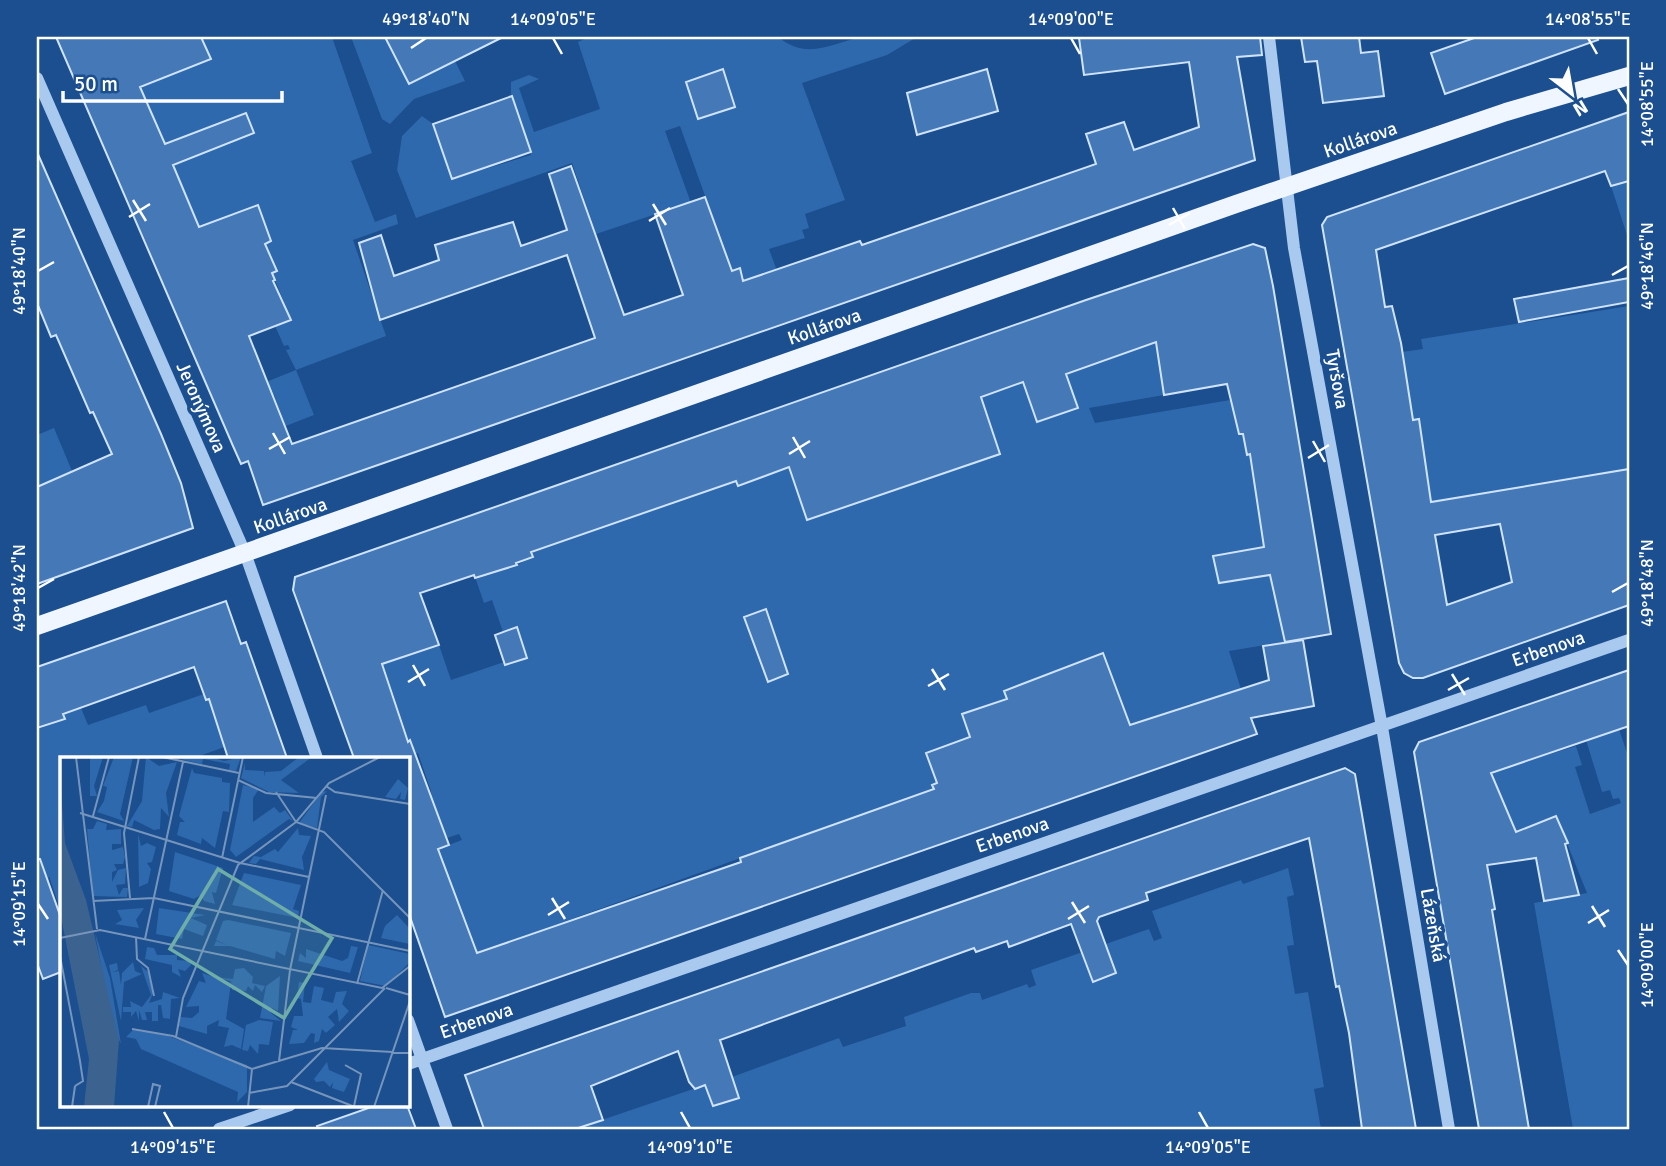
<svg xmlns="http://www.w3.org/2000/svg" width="1666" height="1166" viewBox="0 0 1666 1166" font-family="Signika,sans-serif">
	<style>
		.green { fill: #2e69ad; fill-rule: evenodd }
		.building { fill: #4478b7; stroke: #cfe3fa; stroke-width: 2; fill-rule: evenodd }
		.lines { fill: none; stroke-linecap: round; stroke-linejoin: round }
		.minor { stroke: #a9c9ee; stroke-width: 12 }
		.major { stroke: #f0f6ff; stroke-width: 18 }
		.ticks { fill: none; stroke: #fff; stroke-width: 2.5 }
		.labels { text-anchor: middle; stroke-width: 7; stroke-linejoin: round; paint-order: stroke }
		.street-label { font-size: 19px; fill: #fff; stroke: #1b4f8f }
		.inset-road { fill: none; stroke: #7695bc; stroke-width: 2 }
		.view { fill: #6fada8; fill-opacity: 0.15; stroke: #6fada8; stroke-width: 3.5 }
		.inset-edge { fill: none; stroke: #fff; stroke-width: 3.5 }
		.neatline { fill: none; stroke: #fff; stroke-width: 2.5 }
		.ticks-label { font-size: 18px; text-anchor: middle; fill: #fff }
	</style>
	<rect width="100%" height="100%" fill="#1b4f8f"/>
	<path class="green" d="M118,37H133L137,44L154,37H332L372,153L351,161L375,222L396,214L398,224L353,240L386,336L296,370L314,415L278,429L274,417L281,414L274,395L266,396L261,384L296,370L286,350L290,349L288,345L284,346L275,326L291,320L272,273L276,271L272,260L220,281L213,263L218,260L215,252L209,255L206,245L211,242L208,235L202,238ZM197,47L199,52L206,49L210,59L148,83L146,76L179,63L177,55ZM221,122L230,142L199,154L195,143L170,152L166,144ZM258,205L271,241L228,258L221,239L240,232L233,214Z
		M351,37H385L409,84L455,61L465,81L414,99L390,124L382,119Z
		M589,37H778C808,61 831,43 862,37C879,34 900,37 917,37L887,55L802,83L845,200L805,214L809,228L802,230L805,238L769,249L777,271L743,281L740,268L732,271L680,126L665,131L704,239L662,212L596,234L572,163L416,218L397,170L402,136L422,116L433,124L452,179L531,155L511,94V82L529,75L539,79L519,88L534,132L600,109L578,42ZM723,69L735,107L698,119L686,82Z
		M1620,183H1629V241L1611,186Z
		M1629,306V469L1431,502L1419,419L1413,420L1403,357L1395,353L1423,349L1421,339Z
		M1194,325L1227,384L1191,391L1187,367L1161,371L1164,395L1089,408L1095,423L1236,399L1234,414L1239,434H1243L1248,455L1250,454L1273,594L1279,593L1285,642L1229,651L1241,689L1192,709L1190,704L1095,737L950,778L932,785L935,794L782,843L469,956L438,849L462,840L459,834L435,842L431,791L418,753L409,756L393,710L397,708L382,664L439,645L451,680L504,662L505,665L527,658L517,627L503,632L492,600L484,603L475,577L517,565L532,557L531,552L725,482L778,470L1023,382L1038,422L1078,408L1064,367Z
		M54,428L72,471L37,487V435Z
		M204,694L206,700L211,698L214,716L227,746L194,758H61L59,906L49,876L48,881L37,886V728L64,719L63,714L81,708L88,725L146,705L149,713Z
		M1619,729L1629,759V1129H1573L1534,903L1587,893L1556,816L1540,822L1515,853C1511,824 1508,793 1482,776C1516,763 1543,757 1576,746L1582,765L1575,767L1590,814L1621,803L1619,798L1613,799L1610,790L1602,792L1586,740Z
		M1288,868L1294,895L1287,897L1294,945L1287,946L1295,994L1308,992L1324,1087L1314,1089L1321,1129H575L705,1085L713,1106L738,1098L732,1077L839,1038L843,1047L906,1026L904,1017L971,993H980L982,1000L1027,984L1029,988L1036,985L1031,970L1149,929L1154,941L1162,938L1152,911L1241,880L1243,884Z"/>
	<path class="building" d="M56,37H201L211,59L140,87L165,144L246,113L254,133L173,165L199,227L258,205L271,241L265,244L277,271L272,273L275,280L273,281L291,320L249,336L292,444L595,338L567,255L380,320L359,243L381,235L394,276L439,260L435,245L513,222L521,246L567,230L549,174L571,166L624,315L683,295L655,214L705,197L732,271L740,268L743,281L860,241L862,245L1096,164L1086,134L1124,122L1134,150L1199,127L1189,62L1084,75L1079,38L1260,37L1262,55L1237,57L1255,160L263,505L248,461L241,464L233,446Z
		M385,37H503L409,84Z
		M1301,37H1359L1361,53L1378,51L1384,96L1323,103L1317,61L1305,62Z
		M1477,37H1597L1598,40L1445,94L1431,53Z
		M723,69L735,107L698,119L686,82Z
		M987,69L998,111L917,135L907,93Z
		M512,96L531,152L452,179L433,124Z
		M1629,112V181L1611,186L1605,171L1376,250L1385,307L1392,306L1401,343L1413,420L1419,419L1431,502L1629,469V605L1423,678H1413L1404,673L1399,663L1322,225L1327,217ZM1500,524L1512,582L1447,605L1435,535Z
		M37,152L161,434L181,483L193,528L37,584V487L112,454L93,412L90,413L56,335L51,337L37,303Z
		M1253,244L1265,248L1273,286L1331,634L1285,642L1270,575L1219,583L1213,556L1264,547L1250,454L1247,455L1243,434H1239L1227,384L1164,395L1156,342L1066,374L1078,408L1037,422L1023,382L981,397L1000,454L807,520L789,467L738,486L736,481L531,552L533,557L516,563L517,565L475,578L474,575L420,593L439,645L382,664L408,742L410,740L449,845L438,849L477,953L741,862L740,858L934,789L932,785L937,783L926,753L970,737L962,714L1007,699L1004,691L1103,653L1130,725L1269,680L1263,646L1303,640L1314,706L1251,718L1257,734L445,1017L408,911V758H354L293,590L295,577L1086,300Z
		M1629,278V302L1519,322L1514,299Z
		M226,601L241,644L246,642L287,758H228L209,699L206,700L194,667L63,714L65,719L37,728V667Z
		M766,609L788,674L768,682L744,617Z
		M517,627L527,658L505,665L495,635Z
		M1629,670V726L1491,773L1516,832L1556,816L1568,843L1565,844L1579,895L1544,901L1536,858L1487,865L1495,909L1492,910L1529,1129H1479L1414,752L1419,742Z
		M1345,768L1355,774L1416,1129H1362L1349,1033L1339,986L1336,987L1309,838L1146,893L1148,900L1099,917L1097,921L1116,973L1093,982L1071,924L1009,947L1007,941L976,952L974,948L720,1040L739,1098L713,1106L705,1085L695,1089L689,1082L678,1051L591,1086L603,1120L575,1129H484L465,1075Z
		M37,859H40L61,918V972L43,979L37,963Z
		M377,1105H407L416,1129H318L317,1126Z"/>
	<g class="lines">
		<path class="minor" d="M1269,37L1294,248L1382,727L1449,1129
			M37,78L245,553L317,758
			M408,1020L447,1129
			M408,1064L1629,640
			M219,1129L290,1105"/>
		<path class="major" d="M37,626L1236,204L1506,112L1629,76"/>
	</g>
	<path class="ticks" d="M553,38L562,54M1071,38L1080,54M1588,38L1597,54M411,48L426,38M1618,89L1628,104M133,200L146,221M653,204L666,225M1173,208L1185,229M129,217L150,204M649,221L670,208M1169,225L1190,213M38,271L54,262M1612,275L1628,266M273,433L285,454M793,437L805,458M1313,441L1325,462M269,449L290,437M789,454L810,441M1308,458L1329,445M38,588L54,579M1612,592L1628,583M413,665L425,686M932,669L945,690M1452,674L1465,695M408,682L429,669M928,686L949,674M1448,690L1469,678M552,898L565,919M1072,902L1085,923M38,904L48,919M1592,906L1605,927M548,915L569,902M1068,919L1089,906M1588,923L1609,910M1618,950L1628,965M164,1112L173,1128M681,1112L690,1128M1199,1112L1208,1128"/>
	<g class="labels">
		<g class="street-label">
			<text transform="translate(1360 139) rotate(-19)" y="7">Kollárova</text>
			<text transform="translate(824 326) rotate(-19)" y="7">Kollárova</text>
			<text transform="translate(1338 379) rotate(80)" y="7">Tyršova</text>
			<text transform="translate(202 407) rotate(66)" y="7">Jeronýmova</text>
			<text transform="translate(290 515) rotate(-19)" y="7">Kollárova</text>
			<text transform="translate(1548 648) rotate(-19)" y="7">Erbenova</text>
			<text transform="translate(1012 834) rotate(-19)" y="7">Erbenova</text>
			<text transform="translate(1434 925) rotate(80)" y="7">Lázeňská</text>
			<text transform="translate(476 1020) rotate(-19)" y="7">Erbenova</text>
		</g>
	</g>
	<g transform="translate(60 757)">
		<rect width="350" height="350" fill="#1b4f8f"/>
		<path d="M30,0H43L34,29L37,39H30ZM54,0H73L60,57L64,64L37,55L44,44L47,30L43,29ZM86,0L99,9L117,5L106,36L109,60L101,51L100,72L94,73L74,63L72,70L67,69L82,44ZM111,0H151L164,4L181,0L176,14L169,13L170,7L143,2L142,7ZM239,0H252L221,23L239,36L209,35L181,21L185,6V13L204,14V20L205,15L221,14ZM132,11L134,16L162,21V25L170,26L169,55L163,54L155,91L142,81L141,87L117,78L120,65H125L119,59ZM338,22L348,31L345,43L340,42L341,35L336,42L325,40ZM183,28L199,32L193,41V65L214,50L220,56L225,53L233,64L229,62L176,100L170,93ZM267,34L261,40L257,71L239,66L262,35ZM37,64L47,67L46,73L61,72V87H52V93L63,90L65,100L63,107H54L57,113L52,115V125L58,113L66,111L65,127L56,128L59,138L63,131H68L67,140L33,139L27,72H33ZM238,71L239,78L251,79L242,100L244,113L200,102L196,107L189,106L194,99L201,100L215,92L218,95ZM78,77L81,89L87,86L96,90L92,105L87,106L91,112L88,126L79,130ZM115,95L163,111L156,136L152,135L155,147L144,144L141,138L134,142L109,134ZM184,116L241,128L233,152L239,154L238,161L172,148ZM84,151L76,163L79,171L55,167L62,163L57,153ZM99,151L145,158L131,161L147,168L143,179L124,172L122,182L96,177ZM337,158L350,172V187L321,181L325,169ZM168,163L231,176L225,199L216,194L215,202L170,189H154L156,184L167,188L156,183L163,164ZM35,176L50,221L61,287L53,270ZM308,188L350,197V205L326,229L300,224ZM291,189L298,190L290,216L238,204L240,196L246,201V192L282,204L288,201ZM87,190L94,191L97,198H117V203L130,204L131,208L125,214L118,212L121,220L112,215V208L85,202ZM73,205L75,214L82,217L64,225L61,264L49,208L57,206L58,213L52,215L59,214L61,228L62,216ZM81,209L88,215L93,236L89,246L102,242L103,235L120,241L111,242L110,262L103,261L101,248H98V264H92V255H85L87,263H82L79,253V264L76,254L71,260V255H63V250H71L70,244L82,250L91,238ZM184,211L193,220L192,226L205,229L202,235L195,228L193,234L188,229L186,234L172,233L171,224L154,220L173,222L175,212ZM142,216L171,226L166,262L184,272L181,292L172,288L164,290L169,271L158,269L159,263L147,269V277L119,269L120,260L132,261L139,255V249L126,250L139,224L146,226ZM220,219L218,254L212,251L211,256L221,264L200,261L206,229ZM239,225L245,226L243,245L251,246L254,229L264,231L261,243L273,246L276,235L287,234L282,247L289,254L279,265L277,252L268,260L275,268L266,276L262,272L259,284L254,286L255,277L251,276L244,286L229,287L233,273H238L231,270L234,259H243L241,242L237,241ZM199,263L213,265L209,288L199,287L198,297L190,288L188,294L182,293L186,268ZM73,273L105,278L187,308V335L177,345L178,335L81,292L76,282L66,280ZM267,305L269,313L290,322L284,335L272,331L273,325L270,330L264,324L256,325L254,322Z" fill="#2e69ad"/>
		<path d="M0,21L5,86L26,143L59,283L54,350H24L29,302L0,155Z" fill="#3c6290"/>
		<path class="inset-road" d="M16,0L37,172M102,0L179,16M178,23L206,36L257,41M266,29L275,35L350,47M216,35L236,65L264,75L350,161M20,56L180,106L249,120M33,59L49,0M162,101L183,0M70,141L64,76L79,0M33,144L94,141L350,194M76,180L77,202L88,211L94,239M0,181L40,173L322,231L350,209M85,182L123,5M0,199L20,304L23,324L15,329M297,227L323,133M326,231L350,238M72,272L113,279L192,312M116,280L123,241L178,108L236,65L269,26L320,0M219,304L230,213L266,38M285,308L301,317L294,349M192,312L262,291L350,296M231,325L295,350M189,336L227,329L325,231M12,350L15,329M88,350L93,327L100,329L95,350M188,350L192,312M314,350L350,244"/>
		<path class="view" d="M158,112L272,181L224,261L110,192Z"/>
		<rect width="350" height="350" class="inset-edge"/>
	</g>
	<rect width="1666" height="1166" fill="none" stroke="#1b4f8f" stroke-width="77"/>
	<g transform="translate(1572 94) rotate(149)" stroke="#1b4f8f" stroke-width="5" paint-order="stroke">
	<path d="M0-5L12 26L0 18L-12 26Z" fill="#ffffff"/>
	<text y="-10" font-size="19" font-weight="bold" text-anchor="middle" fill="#ffffff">N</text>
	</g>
	<path d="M63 91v10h219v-10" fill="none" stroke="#ffffff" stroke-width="3.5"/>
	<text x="74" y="91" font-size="21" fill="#ffffff" stroke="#1b4f8f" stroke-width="5" paint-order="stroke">50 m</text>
	<rect x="38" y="38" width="1590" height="1090" class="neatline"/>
	<g class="ticks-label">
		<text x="426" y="25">49°18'40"N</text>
		<text x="553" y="25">14°09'05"E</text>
		<text x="1071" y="25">14°09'00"E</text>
		<text x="1588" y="25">14°08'55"E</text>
		<text transform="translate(1647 104) rotate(-90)" y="6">14°08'55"E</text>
		<text transform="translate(1647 266) rotate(-90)" y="6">49°18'46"N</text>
		<text transform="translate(19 271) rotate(-90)" y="6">49°18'40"N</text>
		<text transform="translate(1647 583) rotate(-90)" y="6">49°18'48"N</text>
		<text transform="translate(19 588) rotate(-90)" y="6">49°18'42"N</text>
		<text transform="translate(19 904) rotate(-90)" y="6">14°09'15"E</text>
		<text transform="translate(1647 965) rotate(-90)" y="6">14°09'00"E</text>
		<text x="173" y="1153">14°09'15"E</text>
		<text x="690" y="1153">14°09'10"E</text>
		<text x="1208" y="1153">14°09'05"E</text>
	</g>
</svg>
